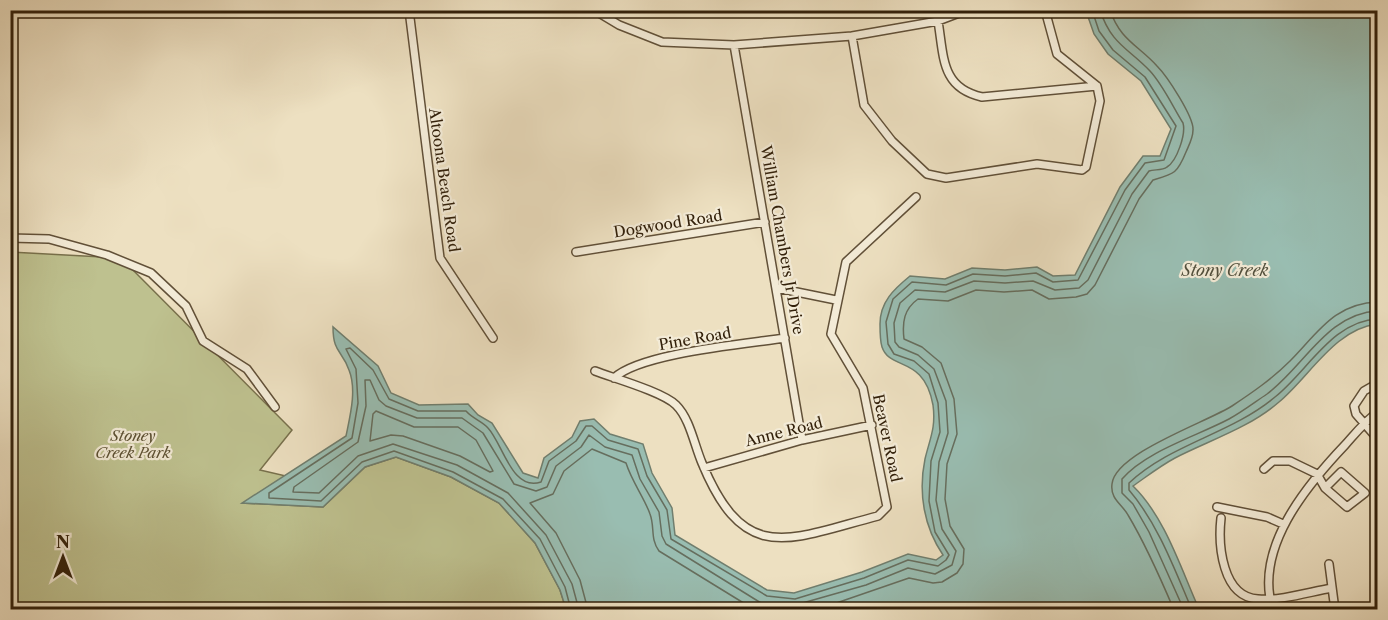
<svg xmlns="http://www.w3.org/2000/svg" width="1388" height="620" viewBox="0 0 1388 620" font-family="'Libre Caslon Text',serif">
	<style>
		.green { fill: #bec18f; stroke: #78704c; stroke-width: 1.5 }
		.water { fill: #99bdb1; stroke: #707e6e; stroke-width: 1.5 }
		.lines { fill: none; stroke-linecap: round; stroke-linejoin: round }
		.shore { stroke: #666e5e; stroke-width: 1.5 }
		.street-casing { stroke: #615038; stroke-width: 10 }
		.street { stroke: #f3ebd7; stroke-width: 7 }
		.labels { text-anchor: middle; stroke-width: 4.5; stroke-linejoin: round; paint-order: stroke }
		.street-label { font-size: 15px; fill: #32200a; stroke: #f3ebd7 }
		.park-label { font-size: 15px; font-style: italic; fill: #5c5032; stroke: #f3ebd7 }
		.water-label { font-size: 16px; font-style: italic; fill: #514f3c; stroke: #f3ebd7 }
	</style>
	<rect width="100%" height="100%" fill="#ede0c1"/>
	<filter id="stains"><feTurbulence type="fractalNoise" baseFrequency=".00333" numOctaves="4"/><feColorMatrix values="0 0 0 0 .2 0 0 0 0 .09 0 0 0 0 .02 0 0 0 .5 -.17"/></filter>
	<radialGradient id="worn" r=".72"><stop offset=".6" stop-color="#630" stop-opacity="0"/><stop offset="1" stop-color="#630" stop-opacity=".3"/></radialGradient>
	<path class="green" d="M10,252L121,258L292,430L260,470L286,476L243,503L323,507L365,467L396,457L451,477L499,503L535,543L560,590L566,609H11Z"/>
	<path class="water" d="M1086,11H1377V324C1335,329 1310,376 1279,402C1249,428 1210,440 1175,458C1160,466 1146,477 1133,486C1165,517 1181,569 1199,609H566L560,590L535,543L499,503L451,477L396,457L365,467L323,507L242,503L346,436C350,416 357,390 349,370C342,350 333,353 333,327L378,366L391,393L419,405L468,404L478,415L492,423L523,473L538,478L544,458L572,437L580,421L594,419L610,434L643,444L652,473L672,508L675,535L767,590L794,593L862,572L908,554L936,560L943,555C924,527 918,493 925,459C930,438 936,428 933,405C924,355 890,371 882,347C880,341 880,331 880,324C880,302 894,289 910,276L945,279L972,268L1005,270L1037,267L1053,276L1075,275L1120,187L1143,156H1160L1171,129L1141,81L1108,54L1094,34Z"/>
	<g class="lines">
		<path class="shore" d="M376,411L414,427H458L476,440L493,471L490,472L460,456L403,436L391,435L370,441L373,414Z
			M571,610L565,587L540,539L503,499L453,472L394,451L362,462L321,501L269,498V493L352,438L358,403L356,369L346,349L350,348L373,370L389,399L418,411H466C473,419 482,421 488,428C503,444 512,492 541,482L549,461L576,441L586,426H592L608,440L638,449L647,476L667,510L671,539L767,596L795,599L864,578L908,560L938,566L946,560L949,555L935,532L929,501L931,461L940,432L938,403L929,374L914,361L894,354L888,344L886,322L893,299L912,282L946,285L973,274L1005,276L1036,273L1053,282L1078,280L1125,190L1145,163L1164,160L1176,126L1145,77L1113,50L1099,31L1092,10
			M579,610L572,584L546,535L508,493L457,465L393,444L358,456L319,493L293,492L294,487L358,442L366,406L365,380H370L379,400L386,406L417,418H462L483,433L514,484L536,491L547,487L556,466L581,447L589,435L605,447L632,455L640,479L659,512L662,536L666,544L761,603L792,606L866,585L908,568L935,574L952,565L956,551L942,529L936,500L939,462L948,433L946,401L934,369L918,355L899,347L895,342L894,323L900,303L915,290L945,292L974,281L1005,283L1033,281L1055,290L1079,288L1088,280L1132,194L1149,171C1154,169 1162,171 1167,167C1177,161 1186,134 1183,123C1173,107 1163,85 1150,71C1128,48 1111,44 1100,10
			M588,610L580,580L556,533L530,503L553,494L564,471L592,449L626,463C632,482 644,497 650,514C655,527 650,539 659,551L755,610
			M816,610L909,578L933,583L942,582L957,573L963,564L964,549L950,526L945,499L947,464L957,434L954,399L941,363L922,347L904,339C902,322 904,309 918,299L948,301L976,290L1004,292L1032,290L1049,299L1076,297L1087,294L1095,285L1139,199L1153,180C1174,174 1177,174 1186,152C1189,145 1193,138 1193,130C1194,117 1167,76 1157,66C1138,45 1120,40 1110,10
			M1174,610C1160,577 1146,545 1128,515C1122,504 1110,499 1112,484C1115,453 1207,422 1232,406C1253,392 1272,379 1290,361C1317,334 1334,303 1378,302
			M1184,610L1149,532L1133,504L1122,493V479C1146,451 1197,436 1229,419C1242,412 1255,402 1267,394C1304,367 1327,313 1378,311
			M1192,610C1174,568 1158,524 1129,490V483C1170,444 1231,434 1275,397C1307,372 1333,320 1378,319"/>
		<g class="street-casing">
			<path id="street" d="M409,10L440,258L493,338
				M594,10L619,25L662,42L734,45L852,36L938,21L967,10
				M938,21C944,57 941,88 982,97L1097,86
				M852,36L864,105L892,141L927,174L946,178L1037,164L1082,170L1086,167L1100,101L1097,86L1057,54L1045,10
				M734,45L802,440
				M10,238L49,239L107,255L151,273L186,306L203,341L247,369L275,407
				M576,252L765,222
				M777,288L836,300
				M595,371C613,378 663,392 676,405C690,419 694,444 702,463C745,567 789,539 878,516L887,507L863,388L831,334L846,262L916,197
				M614,378C640,353 746,344 785,338
				M1378,383L1364,391L1354,406L1356,414L1376,437L1378,435
				M704,468L802,440L872,425
				M1264,469L1273,461H1290L1317,474L1325,488L1347,507L1365,493L1341,472L1325,488
				M1217,507L1267,517L1283,524
				M1221,518C1218,545 1222,597 1258,599C1281,601 1309,592 1332,588
				M1329,564L1335,610
				M1273,610C1253,549 1307,485 1345,445C1355,434 1365,421 1378,412"/>
		</g>
		<use href="#street" class="street"/>
	</g>
	<g class="labels">
		<g class="street-label">
			<text transform="translate(444 180) rotate(82)" y="5">Altoona Beach Road</text>
			<text transform="translate(668 224) rotate(-9)" y="5">Dogwood Road</text>
			<text transform="translate(782 240) rotate(80)" y="5">William Chambers Jr Drive</text>
			<text transform="translate(695 339) rotate(-10)" y="5">Pine Road</text>
			<text transform="translate(784 432) rotate(-14)" y="5">Anne Road</text>
			<text transform="translate(887 438) rotate(78)" y="5">Beaver Road</text>
		</g>
		<g class="park-label">
			<text x="133" y="441">Stoney<tspan x="133" dy="17">Creek Park</tspan></text>
		</g>
		<g class="water-label">
			<text x="1225" y="276">Stony Creek</text>
		</g>
	</g>
	<rect width="1388" height="620" fill="none" stroke="#ede0c1" stroke-width="36"/>
	<rect x="12" y="12" width="1364" height="596" fill="none" stroke="#32200a" stroke-width="3"/>
	<rect x="18" y="18" width="1352" height="584" fill="none" stroke="#32200a" stroke-width="1.5"/>
	<g transform="translate(63 557)" stroke="#f3ebd7" stroke-width="4.5" paint-order="stroke">
	<path d="M0-4.5L10 22L0 15L-10 22Z" fill="#32200a"/>
	<text y="-9" font-size="16" font-weight="bold" text-anchor="middle" fill="#32200a">N</text>
	</g>
	<rect width="100%" height="100%" filter="url(#stains)"/>
	<rect width="100%" height="100%" fill="url(#worn)"/>
</svg>
